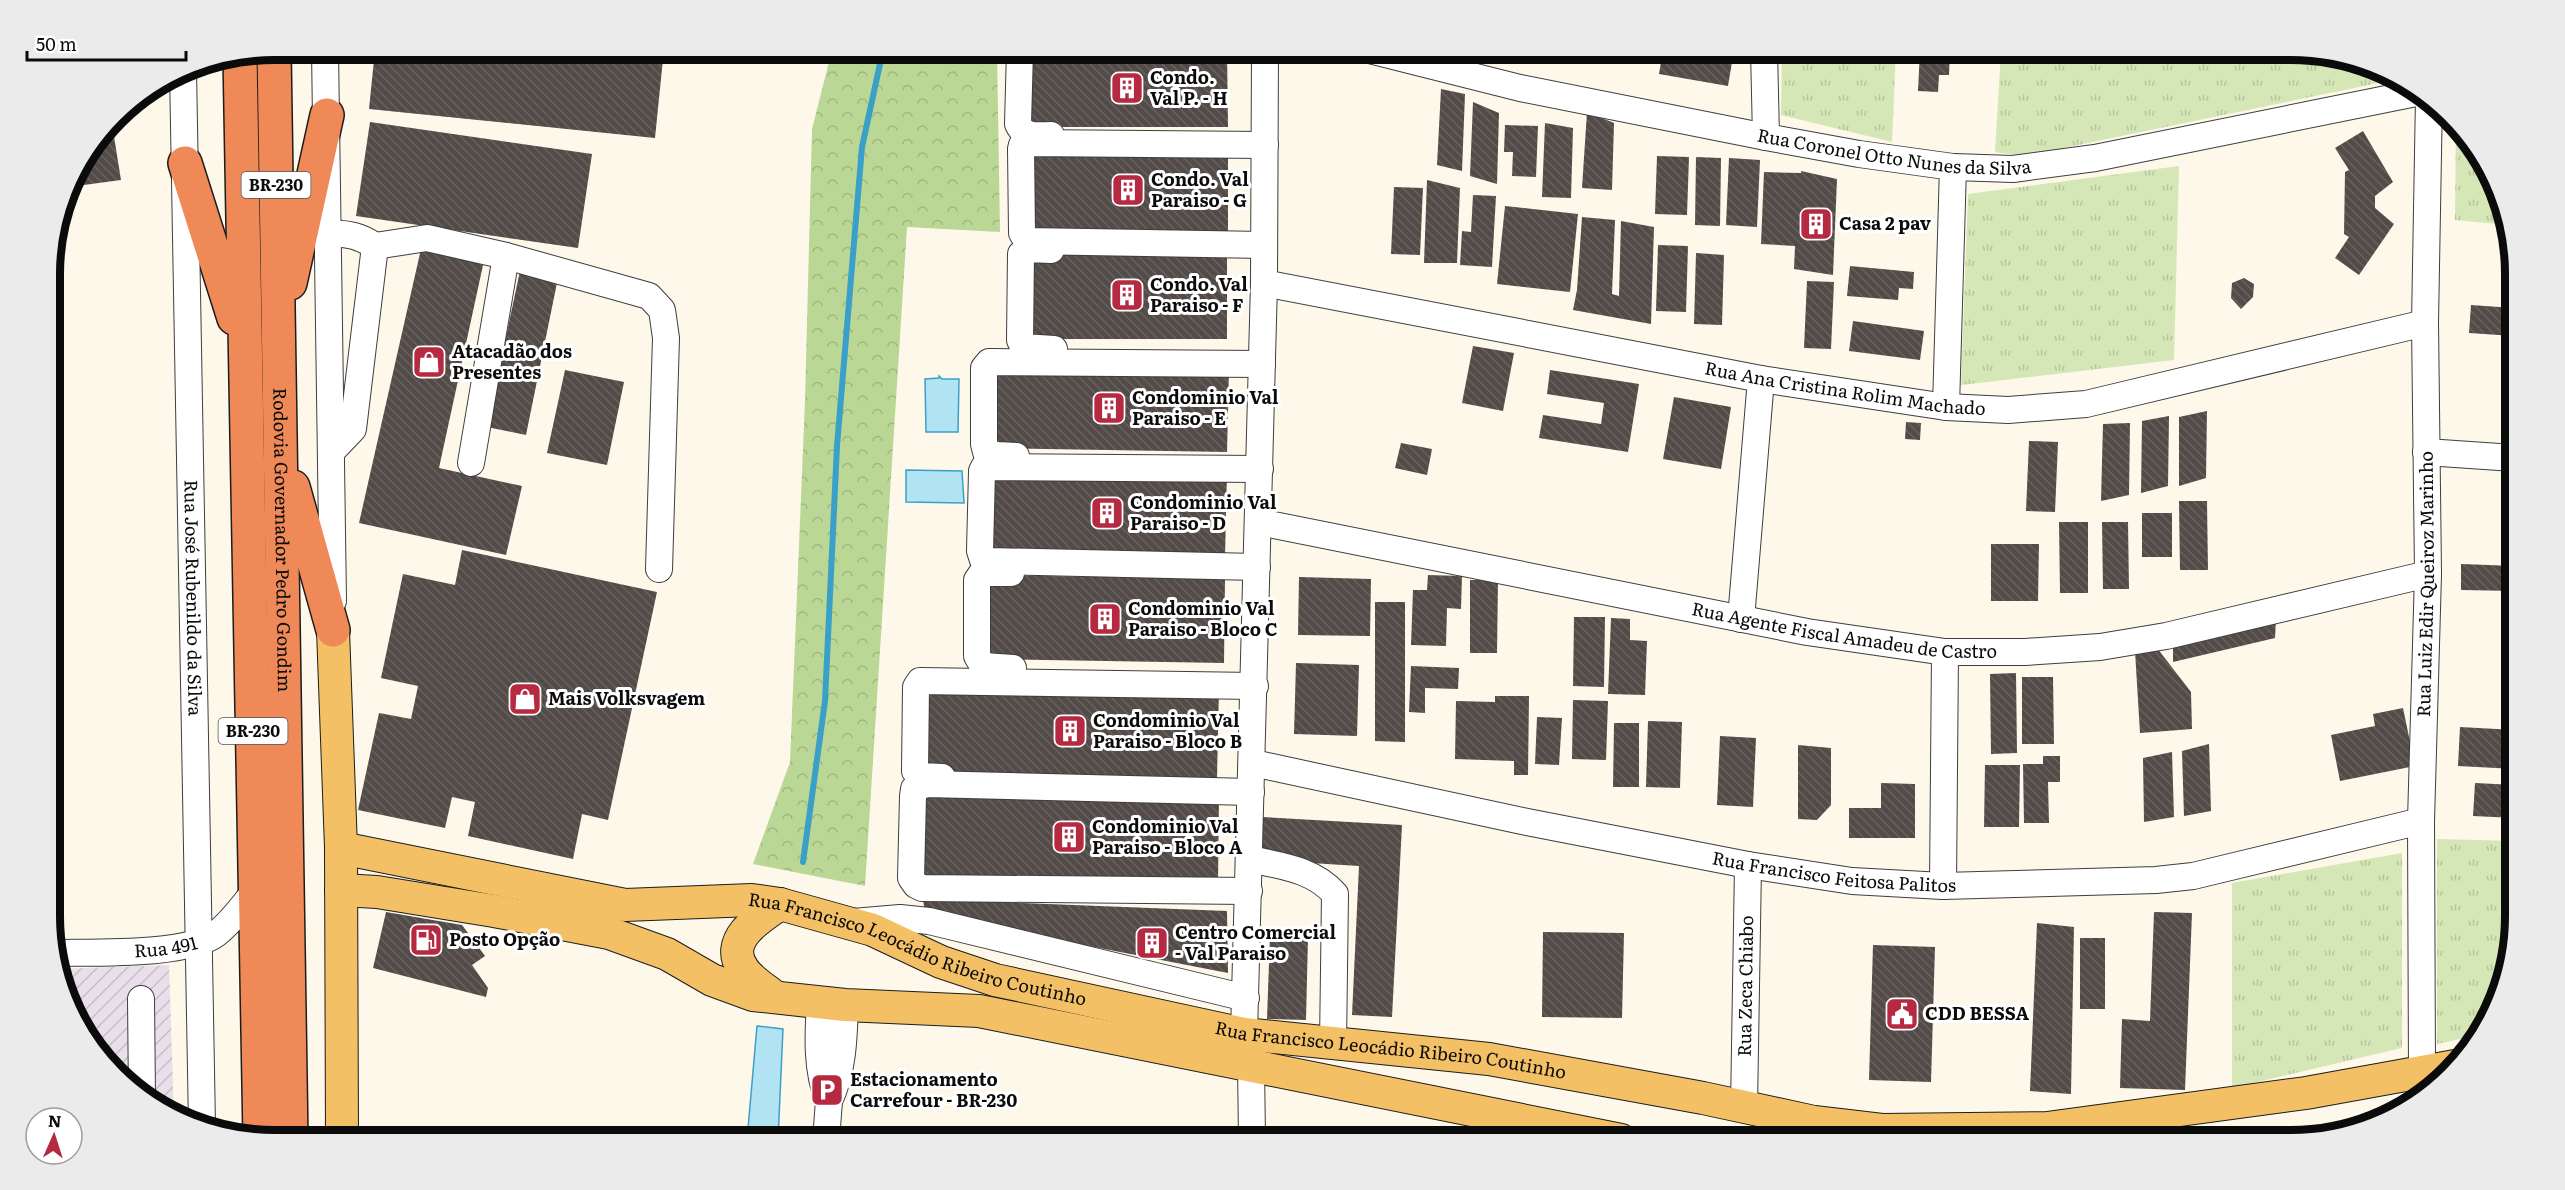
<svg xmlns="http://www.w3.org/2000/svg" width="2565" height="1190" viewBox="0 0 2565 1190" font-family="Literata,serif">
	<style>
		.industrial { fill: url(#industrial-furrows) }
		.grass { fill: url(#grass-tufts) }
		.forest { fill: url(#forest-crowns) }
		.water { fill: #b1e3f3; stroke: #3ba0c8; stroke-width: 1.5 }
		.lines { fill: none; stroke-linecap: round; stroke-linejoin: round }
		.stream { stroke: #3ba0c8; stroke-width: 6 }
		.building { fill: url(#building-back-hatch) }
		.minor-casing { stroke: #3e3e3e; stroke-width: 28 }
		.major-casing { stroke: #1c1c1c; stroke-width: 34 }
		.highway-casing { stroke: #1c1c1c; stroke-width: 36 }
		.minor { stroke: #fff; stroke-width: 26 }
		.major { stroke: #f3c065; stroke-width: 32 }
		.highway { stroke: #ef8a58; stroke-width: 33 }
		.labels { text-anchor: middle; stroke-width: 6; stroke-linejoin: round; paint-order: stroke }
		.shield { fill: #fff; stroke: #545454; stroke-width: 1.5 }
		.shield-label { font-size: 16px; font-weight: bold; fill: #0b0b0b }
		.poi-label { font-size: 18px; font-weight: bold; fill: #0b0b0b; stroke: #fff; text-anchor: start }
		.street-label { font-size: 18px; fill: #0b0b0b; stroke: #fff }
		.rim { fill: none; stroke: #0b0b0b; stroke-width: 8 }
	</style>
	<defs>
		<pattern id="industrial-furrows" width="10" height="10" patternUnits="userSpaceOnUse" patternTransform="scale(1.5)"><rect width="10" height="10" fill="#e8dfea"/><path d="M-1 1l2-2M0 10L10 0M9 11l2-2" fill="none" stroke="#c6bec7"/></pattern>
		<pattern id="grass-tufts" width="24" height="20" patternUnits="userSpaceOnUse" patternTransform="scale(1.5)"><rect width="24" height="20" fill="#d5e7b6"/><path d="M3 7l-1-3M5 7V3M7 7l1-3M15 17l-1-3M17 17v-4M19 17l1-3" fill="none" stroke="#b6c59b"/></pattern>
		<pattern id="forest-crowns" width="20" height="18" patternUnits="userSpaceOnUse" patternTransform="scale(1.5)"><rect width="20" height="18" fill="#bbd796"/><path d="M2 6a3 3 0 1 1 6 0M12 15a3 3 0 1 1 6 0" fill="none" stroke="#9fb780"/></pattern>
		<pattern id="building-back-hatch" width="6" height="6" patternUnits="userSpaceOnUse" patternTransform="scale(1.5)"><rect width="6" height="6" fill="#534b48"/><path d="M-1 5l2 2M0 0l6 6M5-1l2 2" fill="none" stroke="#67605e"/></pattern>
	</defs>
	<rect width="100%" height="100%" fill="#fef8ea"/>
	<path class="industrial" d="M169,965L174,1115L137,1094L96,1052L67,1002L58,969Z"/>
	<path class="grass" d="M1782,50H1896L1892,142L1781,115Z
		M2001,50H2291L2377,67L2398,79L2025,156L1995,152Z
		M2456,125C2484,153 2498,187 2508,225L2455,220Z
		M2179,166L2174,360L1961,385L1968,194Z
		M2437,839L2515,841V916L2498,1002L2479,1035L2437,1044Z
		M2402,853V1048L2232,1088V883Z"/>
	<path class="forest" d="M832,50H997L1000,232L907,227L865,886L753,864L790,762L805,401L812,129Z"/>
	<path class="water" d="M939,376L942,379H959L958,432H926L925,379L939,378Z
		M906,470L962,471L964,503L906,502Z
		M757,1026L783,1029L778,1140H747Z"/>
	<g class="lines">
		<path class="stream" d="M803,862L825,701L837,446L862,147L883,50"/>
	</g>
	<path class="building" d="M375,50H571L663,59L655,138L369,109Z
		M1027,50H1227L1228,127H1027Z
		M1619,50H1644V59L1619,58Z
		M1663,50H1734L1728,86L1659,74Z
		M1920,50H1950L1949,75H1939L1938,92L1918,91Z
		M1959,50H1990L1989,55L1959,54Z
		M1441,89L1465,94L1462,171L1437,165Z
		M1473,102L1499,113L1497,184L1470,176Z
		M1587,112L1614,123L1612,190L1582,188Z
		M370,122L592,154L578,248L356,216Z
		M1545,123L1573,128L1571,198L1542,197Z
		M112,124L121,180L69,187L73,175Z
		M1505,125L1538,126L1536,177L1512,176L1513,152H1504Z
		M2363,131L2393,182L2375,196V208L2394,224L2359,275L2335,258L2349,237L2344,234L2345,172L2349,170L2335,148Z
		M1028,147H1228V234H1028Z
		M1657,156L1689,157L1687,215L1655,214Z
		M1696,157L1721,158L1720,226L1695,225Z
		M1729,158L1760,160L1757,227L1726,225Z
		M1801,171L1837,179L1833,275L1794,269L1795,246L1761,244L1764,172L1801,173Z
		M1427,180L1460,188L1457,263H1424Z
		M1394,187L1423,188L1420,255L1391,254Z
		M1473,195L1496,196L1492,267L1460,265L1462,231L1471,232Z
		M1505,206L1578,214L1570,292L1497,284Z
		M1582,217L1615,220L1612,294L1619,296L1621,221L1654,227L1651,324L1573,310L1577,290Z
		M423,240L485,256L439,468L522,486L506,555L359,523Z
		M1658,245L1688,246L1686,312L1656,311Z
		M1027,252H1227V339H1027Z
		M1696,253L1724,255L1722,325L1694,324Z
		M521,266L559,273L526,435L487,427Z
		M1850,266L1914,272L1913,289L1899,288L1898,300L1847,296Z
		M2244,278L2254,284L2253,297L2241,309L2231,298L2232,283Z
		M1807,281L1834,282L1831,349L1804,348Z
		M2471,305L2514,308V336L2469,333Z
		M1853,321L1924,331L1920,360L1849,351Z
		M1473,346L1514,353L1503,411L1462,403Z
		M990,364L1229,368L1227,452L989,448Z
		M565,370L624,382L607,465L547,453Z
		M1550,370L1639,384L1628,452L1539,438L1543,415L1601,424L1604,403L1547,394Z
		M1674,397L1731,407L1721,469L1663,459Z
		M2207,411L2206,478L2179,486V417Z
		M2169,416L2168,486L2141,493L2142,421Z
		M1906,422L1921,423L1920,440L1905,439Z
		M2130,423L2129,495L2101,501L2103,424Z
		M2029,441L2058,442L2055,512L2026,511Z
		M1401,443L1432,449L1427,475L1395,468Z
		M988,469L1227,473L1225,557L987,553Z
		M2179,501H2207L2208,570H2180Z
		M2142,513H2172V557H2142Z
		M2059,522H2088V593H2060Z
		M2102,522H2128L2129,589H2103Z
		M1991,544H2039L2038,601H1991Z
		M462,550L657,592L608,820L582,814L573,859L468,836L475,802L452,797L445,828L358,810L379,713L411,719L418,686L381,678L403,574L455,585Z
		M2461,564L2515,566V591L2461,590Z
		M986,575L1225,579L1224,663L985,659Z
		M1428,575L1462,576L1461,609L1447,608L1446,646L1411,645L1413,590H1427Z
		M1299,577L1371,579L1370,636L1298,635Z
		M1470,580H1498L1497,653H1470Z
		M1375,602H1405V742L1375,741Z
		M1574,617H1605L1604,687L1573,686Z
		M1611,618L1630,619V640L1647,641L1645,695L1608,694Z
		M2276,619L2275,638L2173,662V641Z
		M2157,648L2191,692L2192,729L2140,733L2135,651Z
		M1296,663L1359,665L1357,736L1294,734Z
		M1411,666L1459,668L1458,689L1425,688V713L1409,712Z
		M2016,673L2017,753L1991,754L1990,674Z
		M2022,677H2053L2054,744H2022Z
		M923,683L1219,688L1217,778L922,773Z
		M1495,696H1529L1528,775H1514V761L1455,759L1456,701L1495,702Z
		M1573,700L1608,701L1606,760L1572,759Z
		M2403,708L2415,766L2340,781L2331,735L2375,726L2373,714Z
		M1537,717L1562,718L1559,765L1535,764Z
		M1648,721L1682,722L1680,788L1646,787Z
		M1614,723H1639V787H1613Z
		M2460,727L2515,730V769L2458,766Z
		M1720,736L1756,738L1753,807L1717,805Z
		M2209,744L2211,811L2184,816L2182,751Z
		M1798,745L1831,748V805L1817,820L1798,819Z
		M2172,752L2174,817L2144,822L2143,758Z
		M2043,756H2060V782H2048L2049,823H2024L2023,764H2043Z
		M1985,765H2020L2019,827H1984Z
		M1881,783L1915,784V838H1849V808H1881Z
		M2475,783L2515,785V818L2473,816Z
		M921,792L1219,795L1218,883L920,879Z
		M1263,817L1402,825L1392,1017L1352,1015L1359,866L1260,860Z
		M923,899L1227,911L1228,973L925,914Z
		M386,912L462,925L485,956L472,965L488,988L486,997L373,968Z
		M2154,912L2192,913L2185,1090L2120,1088L2122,1019L2150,1021Z
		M2037,923L2074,927L2071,1094L2030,1091Z
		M1543,932L1624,933L1622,1018L1542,1017Z
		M1270,935L1308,937L1306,1020L1267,1019Z
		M2080,938H2105V1009H2080Z
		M1873,945L1935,947L1931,1082L1869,1080Z"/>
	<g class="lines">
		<g class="minor-casing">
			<g id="minor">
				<path d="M325,50L333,601"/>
				<path d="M1020,50L1018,124C1024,138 1038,135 1051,135"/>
				<path id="s1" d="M1369,50L1520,88L1766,137L1859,154L1953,167L2013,169L2095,158L2421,92"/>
				<path d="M1764,50L1766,137"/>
				<path id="s2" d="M183,70L202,1126"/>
				<path d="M330,234C348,233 360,236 375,246L353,429L331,452"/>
				<path d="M1264,245L1027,241L1022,233L1021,149L1022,145L1028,143L1265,145"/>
				<path d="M375,246L427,238L506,256L649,296L662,310L666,338L659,569"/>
				<path d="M1051,250L1028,249L1021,254L1020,340L1023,347L1054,349"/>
				<path id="s3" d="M1264,283L1761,379L1946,407L2008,410L2086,404L2425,323"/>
				<path d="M1946,407L1953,167"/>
				<path d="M2426,452L2514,458"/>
				<path d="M1016,456L997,455L986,452L984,444V368L989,362L1262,364"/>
				<path d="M471,463L506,256"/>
				<path id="s4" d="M1259,522L1807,632L1945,652H2025L2100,647L2166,636L2428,574"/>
				<path d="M1257,567L990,561L983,560L980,551L982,471L984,467L1260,469"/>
				<path d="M1011,573H982L977,580V656L983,666L1013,668"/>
				<path d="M1741,619L1761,379"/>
				<path id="s5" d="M1253,763L1527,822L1748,865L1852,881L1943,886L2156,880L2193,876L2421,821"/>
				<path d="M942,777L921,776L915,771L916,687L920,681L1255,686"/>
				<path d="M1250,859C1281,866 1313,869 1335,894L1333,1044"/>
				<path d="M1943,886L1945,652"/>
				<path d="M1249,891L922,888L916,885L911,878L913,796L914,789L926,784L1251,792"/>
				<path d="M853,922L900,918L929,921L1246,998"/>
				<path id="s6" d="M54,953C93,952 186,956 216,934C232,922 243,905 256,890"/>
				<path d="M141,999L142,1097"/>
				<path d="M820,1002C818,1034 816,1072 829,1101C843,1072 844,1037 845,1005"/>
				<path d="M1244,1034L1264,283L1265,50"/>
				<path d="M1251,1065L1252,1140"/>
				<path id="s7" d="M2422,1072L2421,821L2428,574L2425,323L2429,97"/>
				<path id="s8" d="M1744,1108L1748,865"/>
				<path d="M1491,1113V1140"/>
				<path d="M826,1140L829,1101"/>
			</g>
		</g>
		<g class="major-casing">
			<g id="major">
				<path d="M333,630L341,848L342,1140"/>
				<path id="s9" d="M341,848L625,905L752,900L780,904L873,930L941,962L995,980L1244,1034L1489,1059L1703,1098L1814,1122L1882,1130L2047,1128L2306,1093L2455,1066"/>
				<path d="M341,890L377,892L494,911L609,933L667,954L712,980L753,995L845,1005L979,1011L1621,1140"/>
				<path d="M775,997C765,989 750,980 743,969C723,940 759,918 780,904"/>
			</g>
		</g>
		<g class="highway-casing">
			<g id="highway">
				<path id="s10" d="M274,50L291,1140"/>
				<path d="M240,56L260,1138"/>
				<path d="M185,163L234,318"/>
				<path d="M290,283L327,115"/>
				<path d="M293,487L333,630"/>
			</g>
		</g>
		<use href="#minor" class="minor"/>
		<use href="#major" class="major"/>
		<use href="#highway" class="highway"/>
	</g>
	<defs>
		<g id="building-square" transform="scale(1.725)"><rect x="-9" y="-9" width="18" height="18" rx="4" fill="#b52941" stroke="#fff"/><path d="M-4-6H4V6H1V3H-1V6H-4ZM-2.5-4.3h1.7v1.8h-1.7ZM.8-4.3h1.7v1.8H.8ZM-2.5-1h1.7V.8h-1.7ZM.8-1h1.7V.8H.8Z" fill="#fff"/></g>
		<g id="shop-square" transform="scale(1.725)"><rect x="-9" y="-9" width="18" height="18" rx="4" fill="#b52941" stroke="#fff"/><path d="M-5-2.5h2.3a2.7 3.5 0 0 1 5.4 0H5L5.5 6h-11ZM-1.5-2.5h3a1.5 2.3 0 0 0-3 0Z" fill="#fff"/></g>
		<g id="fuel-square" transform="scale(1.725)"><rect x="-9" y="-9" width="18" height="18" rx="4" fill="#b52941" stroke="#fff"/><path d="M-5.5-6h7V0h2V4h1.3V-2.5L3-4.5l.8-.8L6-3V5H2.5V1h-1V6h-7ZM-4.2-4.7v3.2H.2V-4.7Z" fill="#fff"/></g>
		<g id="civic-square" transform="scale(1.725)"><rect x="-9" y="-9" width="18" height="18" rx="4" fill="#b52941" stroke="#fff"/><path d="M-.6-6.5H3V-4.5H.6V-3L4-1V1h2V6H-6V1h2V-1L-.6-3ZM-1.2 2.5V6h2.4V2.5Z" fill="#fff"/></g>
		<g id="parking-square" transform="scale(1.725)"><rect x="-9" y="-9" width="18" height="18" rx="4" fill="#b52941" stroke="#fff"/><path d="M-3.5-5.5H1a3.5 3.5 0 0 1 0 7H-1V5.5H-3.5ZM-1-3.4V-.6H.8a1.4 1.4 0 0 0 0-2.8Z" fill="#fff"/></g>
	</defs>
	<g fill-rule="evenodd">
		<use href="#building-square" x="1127" y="88"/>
		<use href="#building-square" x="1128" y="190"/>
		<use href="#building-square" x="1816" y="224"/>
		<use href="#building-square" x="1127" y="295"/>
		<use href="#shop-square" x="429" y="362"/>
		<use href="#building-square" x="1109" y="408"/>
		<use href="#building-square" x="1107" y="513"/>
		<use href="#building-square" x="1105" y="619"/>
		<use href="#shop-square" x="525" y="699"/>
		<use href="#building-square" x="1070" y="731"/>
		<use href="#building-square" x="1069" y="837"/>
		<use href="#fuel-square" x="426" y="940"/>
		<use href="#building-square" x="1152" y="943"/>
		<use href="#civic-square" x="1902" y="1014"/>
		<use href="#parking-square" x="827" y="1090"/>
	</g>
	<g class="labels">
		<g class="shield">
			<rect x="241.5" y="172" width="69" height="26" rx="4.5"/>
			<rect x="218.5" y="718" width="69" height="26" rx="4.5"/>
		</g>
		<g class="shield-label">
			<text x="276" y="191">BR-230</text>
			<text x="253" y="737">BR-230</text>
		</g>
		<g class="poi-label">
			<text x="1150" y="84">Condo.<tspan x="1150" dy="21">Val P. - H</tspan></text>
			<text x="1151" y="186">Condo. Val<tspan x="1151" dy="21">Paraiso - G</tspan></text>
			<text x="1839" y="230">Casa 2 pav</text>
			<text x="1150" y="291">Condo. Val<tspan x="1150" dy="21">Paraiso - F</tspan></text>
			<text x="452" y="358">Atacadão dos<tspan x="452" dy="21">Presentes</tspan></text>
			<text x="1132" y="404">Condominio Val<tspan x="1132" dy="21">Paraiso - E</tspan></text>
			<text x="1130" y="509">Condominio Val<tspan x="1130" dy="21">Paraiso - D</tspan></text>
			<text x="1128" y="615">Condominio Val<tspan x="1128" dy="21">Paraiso - Bloco C</tspan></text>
			<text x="548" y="705">Mais Volksvagem</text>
			<text x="1093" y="727">Condominio Val<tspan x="1093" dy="21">Paraiso - Bloco B</tspan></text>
			<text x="1092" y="833">Condominio Val<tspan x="1092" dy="21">Paraiso - Bloco A</tspan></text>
			<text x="1175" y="939">Centro Comercial<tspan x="1175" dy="21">- Val Paraiso</tspan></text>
			<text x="449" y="946">Posto Opção</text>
			<text x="1925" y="1020">CDD BESSA</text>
			<text x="850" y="1086">Estacionamento<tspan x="850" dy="21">Carrefour - BR-230</tspan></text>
		</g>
		<g class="street-label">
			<text dy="6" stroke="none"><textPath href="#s1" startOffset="536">Rua Coronel Otto Nunes da Silva</textPath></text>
			<text dy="6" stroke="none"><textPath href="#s3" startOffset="591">Rua Ana Cristina Rolim Machado</textPath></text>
			<text dy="6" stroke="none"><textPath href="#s10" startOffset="490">Rodovia Governador Pedro Gondim</textPath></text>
			<text dy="6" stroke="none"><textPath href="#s7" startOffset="488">Rua Luiz Edir Queiroz Marinho</textPath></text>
			<text dy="6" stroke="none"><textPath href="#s2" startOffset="528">Rua José Rubenildo da Silva</textPath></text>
			<text dy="6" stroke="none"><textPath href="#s4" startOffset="596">Rua Agente Fiscal Amadeu de Castro</textPath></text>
			<text dy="6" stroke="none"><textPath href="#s5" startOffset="592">Rua Francisco Feitosa Palitos</textPath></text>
			<text dy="6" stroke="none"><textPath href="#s6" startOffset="112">Rua 491</textPath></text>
			<text dy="6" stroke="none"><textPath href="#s9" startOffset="590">Rua Francisco Leocádio Ribeiro Coutinho</textPath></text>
			<text dy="6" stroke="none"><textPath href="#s8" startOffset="122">Rua Zeca Chiabo</textPath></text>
			<text dy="6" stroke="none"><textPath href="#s9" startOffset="1076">Rua Francisco Leocádio Ribeiro Coutinho</textPath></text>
		</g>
	</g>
	<path d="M0 0H2565V1190H0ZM274 60H2291A214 214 0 0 1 2505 274V916A214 214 0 0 1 2291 1130H274A214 214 0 0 1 60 916V274A214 214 0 0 1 274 60Z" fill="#ebebeb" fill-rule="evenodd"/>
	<path class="rim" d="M274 60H2291A214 214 0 0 1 2505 274V916A214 214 0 0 1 2291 1130H274A214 214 0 0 1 60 916V274A214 214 0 0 1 274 60Z"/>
	<g transform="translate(54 1136) rotate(3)"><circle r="28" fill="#ffffff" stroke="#9d9d9d" stroke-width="1.5"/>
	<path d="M0-4.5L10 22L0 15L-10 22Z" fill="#b52941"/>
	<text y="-9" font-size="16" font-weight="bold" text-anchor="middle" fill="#0b0b0b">N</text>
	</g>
	<path d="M27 51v9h159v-9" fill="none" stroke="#0b0b0b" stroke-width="3"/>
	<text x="36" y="51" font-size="18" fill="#0b0b0b" stroke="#ffffff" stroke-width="4.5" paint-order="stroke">50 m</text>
</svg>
